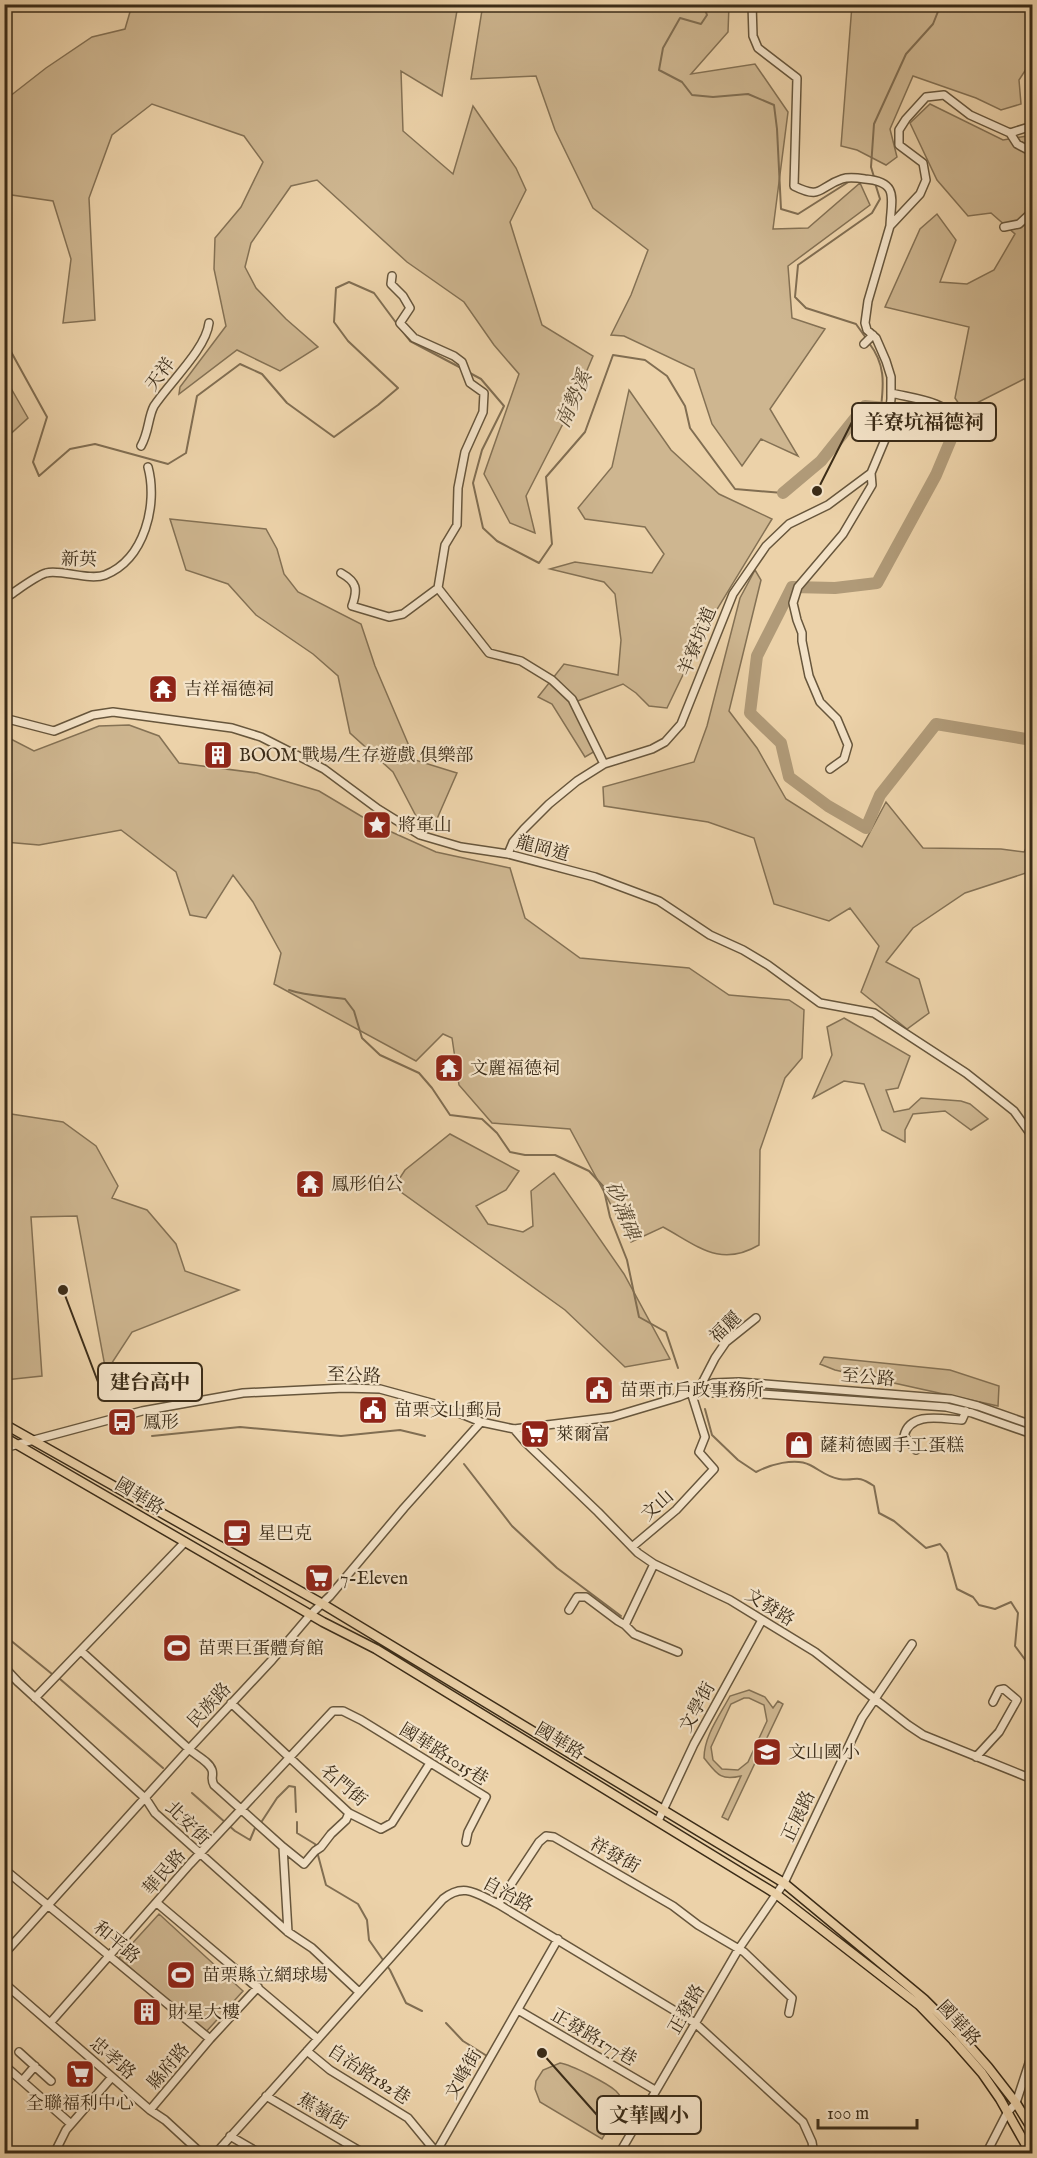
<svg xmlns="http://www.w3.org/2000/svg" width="1037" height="2158" viewBox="0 0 1037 2158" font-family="'IM FELL English','Noto Serif TC',serif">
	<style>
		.green { fill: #ceb690; stroke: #847154; stroke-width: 1.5; fill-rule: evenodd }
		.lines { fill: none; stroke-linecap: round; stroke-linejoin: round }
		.stream { stroke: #816e52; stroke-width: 2 }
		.river { stroke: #b09a78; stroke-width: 12 }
		.minor-casing { stroke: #67563c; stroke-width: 10 }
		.major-casing { stroke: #3b2c18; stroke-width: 11 }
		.minor { stroke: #f3e2c7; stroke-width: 7 }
		.major { stroke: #ecd2a9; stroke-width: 8 }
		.labels { text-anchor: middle; stroke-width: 4.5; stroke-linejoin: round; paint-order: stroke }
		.street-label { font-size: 18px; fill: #3b2c18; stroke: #f3e2c7 }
		.poi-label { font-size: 18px; fill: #3b2c18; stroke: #f3e2c7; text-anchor: start }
		.water-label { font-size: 20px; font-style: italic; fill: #584830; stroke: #f3e2c7 }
		.leader { fill: none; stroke: #3b2c18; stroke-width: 2 }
		.callout-dot { fill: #3b2c18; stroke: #f3e2c7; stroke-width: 2 }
		.callout { fill: #f3e2c7; stroke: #3b2c18; stroke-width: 2 }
		.callout-label { font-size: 20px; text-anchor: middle; font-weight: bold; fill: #3b2c18 }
	</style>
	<rect width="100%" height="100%" fill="#ecd2a9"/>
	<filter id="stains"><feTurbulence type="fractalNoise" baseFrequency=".00333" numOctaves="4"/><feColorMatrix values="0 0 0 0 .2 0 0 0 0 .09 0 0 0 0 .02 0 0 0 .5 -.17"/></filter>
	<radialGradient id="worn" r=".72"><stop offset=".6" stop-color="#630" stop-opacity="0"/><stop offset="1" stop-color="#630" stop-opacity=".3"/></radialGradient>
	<path class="green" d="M483,4L729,5L728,32L691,74L755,64L788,112L773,229L808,228L860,183L870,205L788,266L792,318L825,329L770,409L798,456L761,439L742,466L712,424L694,369L624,336L611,335L631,295L648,250L593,208L555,130L536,76L471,79Z
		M132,5H458L442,96L401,71L403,131L453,174L473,106L516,168L526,190L510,222L542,325L593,356L571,408L526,496L535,533L510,523L484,474L519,374L494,345L464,302L407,262L317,180L291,186L251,243L245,267L256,288L286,319L318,347L280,371L237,350L179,394L180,387L226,326L214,269L215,238L241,207L263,162L244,136L152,104L112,135L89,198L95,320L63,323L71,259L53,201L5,194V100L46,68L92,37L125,29Z
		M852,5H1032V60L1019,80L1021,104L1001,110L976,98L913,76L890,129L897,157L886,165L857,150L841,146Z
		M930,104L1003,140L1027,136L1032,128V386L1024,379L963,410L955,398L969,327L885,307L920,229L937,214L956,240L940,282L967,284L994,270L1015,234L991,213L968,216L937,180L910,123Z
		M4,376L28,418L5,439H4Z
		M629,390L671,450L719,494L772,519L705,629L667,708L649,706L636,693L623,684L575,702L597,750L585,757L552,704L538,697L564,664L618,675L621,640L615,594L604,582L550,569L575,562L652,573L664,554L645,527L585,519L578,508L612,467Z
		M170,519L266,529L277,549L284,574L298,592L361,624L375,666L415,760L457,773L433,828L417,818L393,772L350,733L338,676L313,654L256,615L228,584L186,570Z
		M755,570L761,580L729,711L757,748L786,799L862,847L886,802L923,848L1001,849L1024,852L1032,837V871L965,893L913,928L886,962L919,979L929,1013L907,1029L861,992L879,946L850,908L829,921L774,904L754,838L708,822L604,806L603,787L694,762L707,726L740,598Z
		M129,725L159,736L179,763L257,773L319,791L376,825L436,852L510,868L525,918L580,958L689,968L729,995L789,1000L804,1010L802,1058L785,1078L760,1150L759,1245C720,1268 698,1246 663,1227L631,1242L570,1129L492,1123L459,1085L452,1038L443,1034L416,1061L274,984L281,953L253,902L233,875L206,918L190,915L176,872L121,830L39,845L5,842V736L34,751L99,726Z
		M844,1018L910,1056L898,1088L886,1090L894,1112L909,1109L921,1098L961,1101L970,1104L988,1119L971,1130L945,1111L913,1114L905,1130V1142L882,1130L864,1084L844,1081L813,1098L832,1055L827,1027Z
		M11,1114L63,1122L96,1146L118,1186L112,1198L147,1210L176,1244L185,1271L239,1290L132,1332L106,1372L77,1216L31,1217L42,1376L5,1380L4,1116Z
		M450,1134L519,1171L506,1190L476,1206L488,1224L523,1232L533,1226L531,1191L554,1173L624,1274L670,1359L625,1367L565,1310L394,1187L405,1170Z
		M824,1357L950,1370L999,1386L998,1406L835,1370L820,1364Z
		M749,1690L765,1697L773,1708L778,1701L783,1704L728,1820L722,1817L741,1776C720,1781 717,1774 704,1758C704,1736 720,1715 730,1696ZM744,1698H749L764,1705L767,1721L748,1762L738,1770L722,1769L713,1760L711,1747L731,1704Z
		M159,1914L243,1991L205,2033L119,1958Z
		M560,2063C572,2065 607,2083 616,2091C632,2107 616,2127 598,2130L605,2134L602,2139L540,2102L535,2089L536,2081L543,2070Z"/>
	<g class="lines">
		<path class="stream" d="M703,4L707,15L701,24L680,18L663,48L659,70L682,82L692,95L713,97L748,94L774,105L777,129L781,209L798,214L850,181
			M874,177L871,167L874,124L906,54L933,24L941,4
			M400,328L410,341L463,369
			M866,338L856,324L806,308L795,297L798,265L872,213L880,199L875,183
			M4,339L47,417L33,462L39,476L70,449L95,444L168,464L186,453L197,396L240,364L262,374L287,403L334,437L378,405L398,388L348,341L334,322L336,288L349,282L374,293L397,324
			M869,343C885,364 884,382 881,407
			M468,372L481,379L504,406L482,450L473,483L483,528L497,541L539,563L552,544L546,477L585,432L613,355L645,360L667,376L685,406L690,428L735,489L783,493
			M289,990C307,996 326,996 345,999L354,1011L362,1038L380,1055L419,1073L432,1088L450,1115L482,1119L497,1133L510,1152L525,1155H555L589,1171L603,1186L610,1217L627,1260L639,1317L666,1332L678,1368
			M705,1409L712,1435L738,1460L756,1472C769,1465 795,1457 810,1465C820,1470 827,1477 839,1479C858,1482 854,1473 874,1486L879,1513L894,1521L926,1548L940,1544L947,1553L957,1589L973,1597L979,1605L995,1609L1011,1602L1018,1613L1015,1646L1032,1669
			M152,1436L240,1427L341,1436L400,1430L425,1436
			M464,1464L512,1526L557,1568L621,1616
			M4,1635L52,1674
			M60,1679L163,1768
			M192,1793L235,1831L250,1840L255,1828
			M262,1821L277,1798L289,1786L295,1787L296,1812
			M297,1822V1833L315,1844L326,1885L358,1904L367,1920L369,1940L390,1970L406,2003L422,2011
			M446,2023L463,2041L487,2056"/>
		<path class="river" d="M783,493L821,461L865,406L937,413L957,425L936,475L877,583L835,588L792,587L757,656L750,713L781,743L789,777L828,806L866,828L880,795L936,724L1032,740"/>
		<g class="minor-casing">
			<path id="minor" d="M752,4L753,36L758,48L797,78L794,186C822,200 818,187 842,179C848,177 858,178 865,179C900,182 891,199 890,226
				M1010,133L1017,144L1032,152
				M1004,227L1019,224L1032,212
				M864,344L873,335
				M891,393C916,399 945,401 961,422
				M141,446C149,432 148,417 154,406C169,383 206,349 209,323
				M341,573C357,582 358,589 352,606L389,617L403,614L438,588L445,545L457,525L458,488L465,452L483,412L484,393L470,383L462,362L454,356L414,338L400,323L410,308L403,296L391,284L392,276
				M438,588L489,653L521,661L552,680L572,699L604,764
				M4,595H10C19,589 36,576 46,573C61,569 89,581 105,575C145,559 158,504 148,467
				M4,718L54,731L93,715L113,712L232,728L261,737L324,769L378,809L420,835L461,847L508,854L595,877L659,901L710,935L743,950L768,965L820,1003L874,1013L966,1073L1004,1103L1014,1111L1032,1136
				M830,769L844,759L848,745L837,719L820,702L809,676L802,641V633L797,620L793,603L798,587L843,534L872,485L871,473
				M508,854L513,842L524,829L549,804L577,781L604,764L652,749L665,742L681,724L733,594L766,546L789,524L828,505L871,473L887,435L891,399V377L886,361L876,338L867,330L865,323L868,301L890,226L920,194L926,180L923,163L899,145V130L906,119L926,97L944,95L970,115L1010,133L1029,127L1032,121
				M699,1389L711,1393L733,1392L946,1407L972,1413L1032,1434
				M699,1389L715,1358L726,1342L756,1318
				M514,1429L526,1443L598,1512L638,1553L654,1564L730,1600L815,1652L908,1725L923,1735L1032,1779
				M4,1448L142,1411L243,1393L344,1388L380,1389L442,1406L481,1422L514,1429L612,1417L679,1397L713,1383L739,1382L951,1399L978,1406L1032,1425
				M916,1450L904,1436C910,1411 942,1419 962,1420L966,1411
				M632,1547L676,1510L714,1469L699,1452L705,1437L691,1392
				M569,1610L577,1597H586L618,1621L625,1625L634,1634L678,1652
				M625,1625L654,1564
				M81,1651L189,1749C195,1755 209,1761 212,1770C214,1776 210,1778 214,1785L283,1847L288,1932
				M4,1667L18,1682L146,1799L155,1813L288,1932L312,1948L359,1992
				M35,1698L185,1542
				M231,1703L349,1813L381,1829L392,1823L430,1763
				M976,1757L999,1732L1017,1700L1004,1689L999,1690L993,1702
				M658,1821L694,1744L762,1620
				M283,1847L304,1864L315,1851L321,1847L331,1834L346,1820L349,1813
				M4,1869L210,2039
				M157,1903L318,2039
				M498,1904L539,1842L546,1836L554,1837L673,1906L698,1925L744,1952L792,1998L789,2013
				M4,1954L189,1749L272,1660L311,1614L330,1596L404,1508L481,1422
				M4,1983L150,2110L165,2120L202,2154
				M518,2010L655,2090
				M50,2023L190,1864L333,1711H343L361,1720L486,1797L468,1832L466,1842
				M307,2051L330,2070L408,2118L436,2152
				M19,2052L51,2081
				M4,2065L71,2124
				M22,2081L35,2066
				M266,2096L365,2154
				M150,2110L210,2039L258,1987
				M230,2136L261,2154
				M54,2154L66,2130L112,2077
				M215,2154L443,1899C464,1882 477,1894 498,1904L695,2023L803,2122L812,2142L814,2154
				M435,2154L558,1939
				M619,2154L738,1950L784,1883L862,1718L912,1644
				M986,2154L1007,2113L1016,2103L1032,2054"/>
		</g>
		<g class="major-casing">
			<path id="major" d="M4,1424L321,1603L784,1883L924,1999L957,2032L988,2067L1016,2103L1032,2129
				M4,1437L323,1622L376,1649L776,1894L919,2005L953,2040L982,2073L1000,2099L1031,2154"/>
		</g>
		<use href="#minor" class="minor"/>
		<use href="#major" class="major"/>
	</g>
	<defs>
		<g id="temple-square" transform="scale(1.5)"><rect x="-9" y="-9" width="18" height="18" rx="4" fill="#8f2418" stroke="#f3e2c7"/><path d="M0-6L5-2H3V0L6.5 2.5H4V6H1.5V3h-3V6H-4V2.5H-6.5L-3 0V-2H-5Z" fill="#fff"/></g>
		<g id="building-square" transform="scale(1.5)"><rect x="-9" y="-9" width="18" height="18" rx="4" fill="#8f2418" stroke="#f3e2c7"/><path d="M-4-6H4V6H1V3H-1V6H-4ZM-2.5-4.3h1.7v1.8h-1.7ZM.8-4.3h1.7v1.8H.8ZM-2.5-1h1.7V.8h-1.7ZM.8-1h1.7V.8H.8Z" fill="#fff"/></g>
		<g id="sight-square" transform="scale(1.5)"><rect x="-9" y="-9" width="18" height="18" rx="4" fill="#8f2418" stroke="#f3e2c7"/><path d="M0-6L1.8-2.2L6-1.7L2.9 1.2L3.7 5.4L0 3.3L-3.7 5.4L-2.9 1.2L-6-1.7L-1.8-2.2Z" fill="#fff"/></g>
		<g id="civic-square" transform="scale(1.5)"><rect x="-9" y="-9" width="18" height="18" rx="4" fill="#8f2418" stroke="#f3e2c7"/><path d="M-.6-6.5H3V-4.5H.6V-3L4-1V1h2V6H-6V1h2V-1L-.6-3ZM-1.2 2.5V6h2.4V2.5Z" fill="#fff"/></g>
		<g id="bus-square" transform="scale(1.5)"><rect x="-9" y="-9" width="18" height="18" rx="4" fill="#8f2418" stroke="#f3e2c7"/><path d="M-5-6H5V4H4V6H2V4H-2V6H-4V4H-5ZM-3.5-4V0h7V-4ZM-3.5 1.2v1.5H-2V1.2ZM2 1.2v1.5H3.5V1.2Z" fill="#fff"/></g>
		<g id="supermarket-square" transform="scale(1.5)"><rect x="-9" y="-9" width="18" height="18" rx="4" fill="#8f2418" stroke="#f3e2c7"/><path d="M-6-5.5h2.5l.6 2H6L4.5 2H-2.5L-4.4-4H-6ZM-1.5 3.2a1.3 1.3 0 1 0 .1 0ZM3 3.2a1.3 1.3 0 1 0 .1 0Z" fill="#fff"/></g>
		<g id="shop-square" transform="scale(1.5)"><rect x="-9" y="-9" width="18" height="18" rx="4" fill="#8f2418" stroke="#f3e2c7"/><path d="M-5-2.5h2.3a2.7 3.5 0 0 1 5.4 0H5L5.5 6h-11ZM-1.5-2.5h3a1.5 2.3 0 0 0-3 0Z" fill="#fff"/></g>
		<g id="cafe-square" transform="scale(1.5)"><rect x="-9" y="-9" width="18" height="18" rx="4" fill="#8f2418" stroke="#f3e2c7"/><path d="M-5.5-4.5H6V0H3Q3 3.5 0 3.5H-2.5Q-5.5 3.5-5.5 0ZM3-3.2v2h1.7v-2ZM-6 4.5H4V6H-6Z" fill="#fff"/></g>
		<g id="stadium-square" transform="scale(1.5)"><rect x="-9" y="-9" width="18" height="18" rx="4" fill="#8f2418" stroke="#f3e2c7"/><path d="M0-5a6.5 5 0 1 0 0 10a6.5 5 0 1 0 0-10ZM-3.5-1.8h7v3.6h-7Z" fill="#fff"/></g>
		<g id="school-square" transform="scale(1.5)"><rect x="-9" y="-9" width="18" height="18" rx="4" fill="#8f2418" stroke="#f3e2c7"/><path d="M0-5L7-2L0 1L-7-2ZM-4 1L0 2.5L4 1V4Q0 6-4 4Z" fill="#fff"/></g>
	</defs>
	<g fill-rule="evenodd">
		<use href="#temple-square" x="163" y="689"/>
		<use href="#building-square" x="218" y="755"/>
		<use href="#sight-square" x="377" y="825"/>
		<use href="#temple-square" x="449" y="1068"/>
		<use href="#temple-square" x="310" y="1184"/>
		<use href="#civic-square" x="599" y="1390"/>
		<use href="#civic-square" x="373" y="1410"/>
		<use href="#bus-square" x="122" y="1422"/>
		<use href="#supermarket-square" x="535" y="1434"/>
		<use href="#shop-square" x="799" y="1445"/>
		<use href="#cafe-square" x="237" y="1533"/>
		<use href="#supermarket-square" x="319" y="1578"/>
		<use href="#stadium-square" x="177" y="1648"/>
		<use href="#school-square" x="767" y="1752"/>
		<use href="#stadium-square" x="181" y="1975"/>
		<use href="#building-square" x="147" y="2012"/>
		<use href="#supermarket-square" x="80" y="2074"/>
	</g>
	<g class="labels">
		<g class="street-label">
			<text transform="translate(160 374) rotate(-53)" y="6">天祥</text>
			<text transform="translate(79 559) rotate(1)" y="6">新英</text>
			<text transform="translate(697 641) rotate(-68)" y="6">羊寮坑道</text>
			<text transform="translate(543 848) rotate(15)" y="6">龍岡道</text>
			<text transform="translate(725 1327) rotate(-44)" y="6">福麗</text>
			<text transform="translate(354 1375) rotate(2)" y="6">至公路</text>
			<text transform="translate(868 1377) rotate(5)" y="6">至公路</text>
			<text transform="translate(140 1496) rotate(31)" y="6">國華路</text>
			<text transform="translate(657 1505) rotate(-42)" y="6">文山</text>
			<text transform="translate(770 1607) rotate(32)" y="6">文發路</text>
			<text transform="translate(209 1705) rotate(-47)" y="6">民族路</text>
			<text transform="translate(697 1707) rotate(-61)" y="6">文學街</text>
			<text transform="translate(560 1741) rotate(31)" y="6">國華路</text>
			<text transform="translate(444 1754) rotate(32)" y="6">國華路1015巷</text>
			<text transform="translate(344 1785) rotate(40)" y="6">名門街</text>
			<text transform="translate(798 1816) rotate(-65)" y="6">正展路</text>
			<text transform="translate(188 1823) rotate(44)" y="6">北安街</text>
			<text transform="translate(615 1855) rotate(29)" y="6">祥發街</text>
			<text transform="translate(164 1872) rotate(-49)" y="6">華民路</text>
			<text transform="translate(508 1894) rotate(28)" y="6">自治路</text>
			<text transform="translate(117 1942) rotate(40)" y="6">和平路</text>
			<text transform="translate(686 2009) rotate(-60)" y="6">正發路</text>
			<text transform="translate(959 2023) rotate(47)" y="6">國華路</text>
			<text transform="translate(594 2037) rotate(30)" y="6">正發路177巷</text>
			<text transform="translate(113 2058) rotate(41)" y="6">忠孝路</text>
			<text transform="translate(168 2066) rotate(-50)" y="6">縣府路</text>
			<text transform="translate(369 2074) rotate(33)" y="6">自治路182巷</text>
			<text transform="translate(463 2074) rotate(-60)" y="6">文峰街</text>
			<text transform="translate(323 2111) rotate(30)" y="6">蕉嶺街</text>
		</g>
		<g class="poi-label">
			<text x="184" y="695">吉祥福德祠</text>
			<text x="239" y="761">BOOM 戰場/生存遊戲 俱樂部</text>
			<text x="398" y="831">將軍山</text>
			<text x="470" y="1074">文麗福德祠</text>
			<text x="331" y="1190">鳳形伯公</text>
			<text x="620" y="1396">苗栗市戶政事務所</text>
			<text x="394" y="1416">苗栗文山郵局</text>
			<text x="143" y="1428">鳳形</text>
			<text x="556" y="1440">萊爾富</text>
			<text x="820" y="1451">薩莉德國手工蛋糕</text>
			<text x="258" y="1539">星巴克</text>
			<text x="340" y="1584">7-Eleven</text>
			<text x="198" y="1654">苗栗巨蛋體育館</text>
			<text x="788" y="1758">文山國小</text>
			<text x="202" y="1981">苗栗縣立網球場</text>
			<text x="168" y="2018">財星大樓</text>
			<text x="80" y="2109" text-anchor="middle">全聯福利中心</text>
		</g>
		<g class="water-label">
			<text transform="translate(573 399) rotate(-66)" y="7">南勢溪</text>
			<text transform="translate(623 1210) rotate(69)" y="7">砂溝碑</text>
		</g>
	</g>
	<path class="leader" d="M817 491L852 422M63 1290L98 1382M542 2053L597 2115"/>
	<g class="callout-dot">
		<circle cx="817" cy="491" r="6"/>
		<circle cx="63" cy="1290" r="6"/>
		<circle cx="542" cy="2053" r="6"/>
	</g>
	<g class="callout">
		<rect x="852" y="403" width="144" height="38" rx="6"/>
		<rect x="98" y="1363" width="104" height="38" rx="6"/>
		<rect x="597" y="2096" width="104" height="38" rx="6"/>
	</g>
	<g class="callout-label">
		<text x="924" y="429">羊寮坑福德祠</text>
		<text x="150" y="1389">建台高中</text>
		<text x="649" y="2122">文華國小</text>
	</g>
	<rect width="1037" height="2158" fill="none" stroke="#ecd2a9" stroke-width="24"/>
	<rect x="6" y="6" width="1025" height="2146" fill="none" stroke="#3b2c18" stroke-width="3"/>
	<rect x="12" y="12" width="1013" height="2134" fill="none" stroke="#3b2c18" stroke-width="1.5"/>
	<path d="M818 2119v9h99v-9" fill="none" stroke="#3b2c18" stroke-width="3"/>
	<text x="827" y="2119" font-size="18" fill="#3b2c18" stroke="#f3e2c7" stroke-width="4.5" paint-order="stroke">100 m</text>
	<rect width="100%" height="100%" filter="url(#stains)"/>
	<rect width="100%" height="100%" fill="url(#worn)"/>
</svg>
